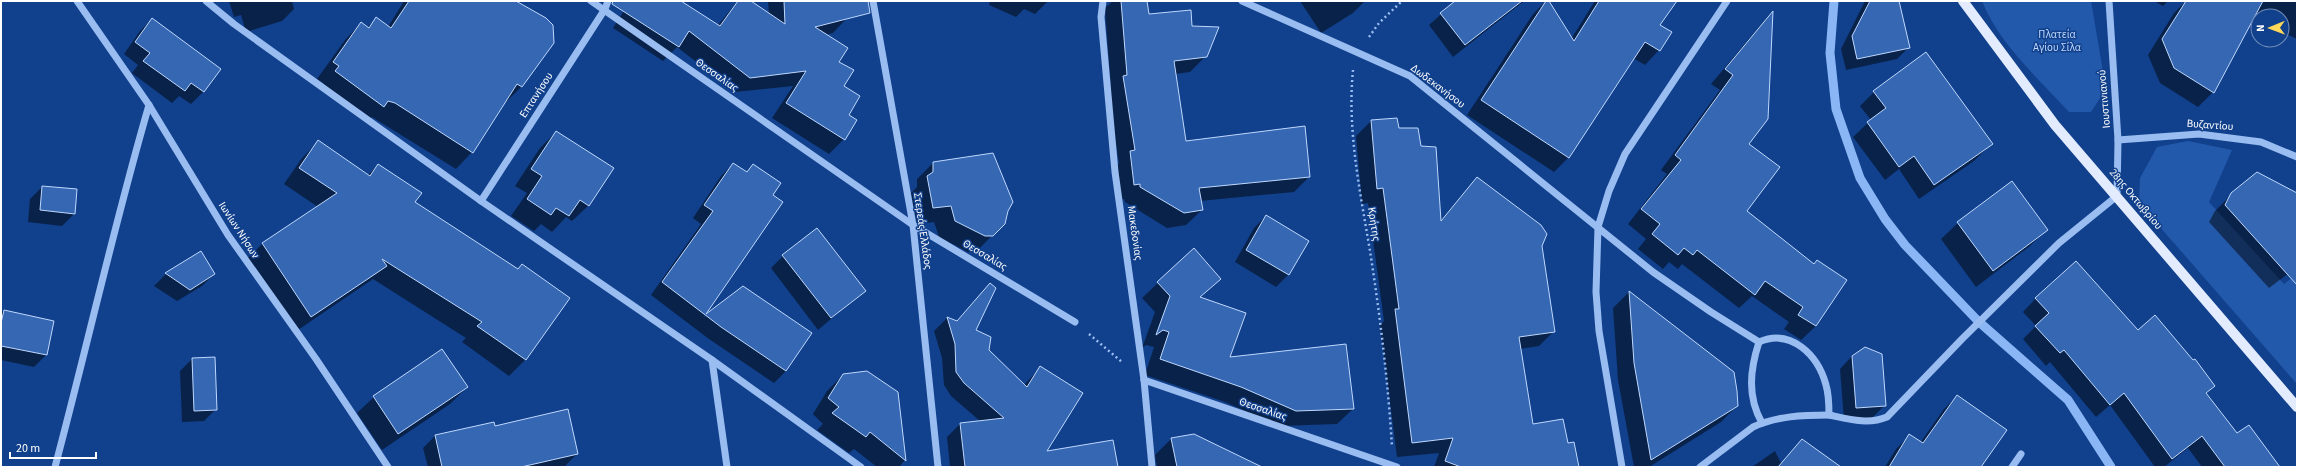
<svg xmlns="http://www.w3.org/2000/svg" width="2298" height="468" font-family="'Source Sans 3',sans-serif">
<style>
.green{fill:#2359ab}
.shadow{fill:#0007}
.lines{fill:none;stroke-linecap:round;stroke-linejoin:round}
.stream{stroke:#8ab6f5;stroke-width:9}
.building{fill:#3567b3;stroke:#bfd8fd}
.path{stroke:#99bcf1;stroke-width:2.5;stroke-dasharray:2 3;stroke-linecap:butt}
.minor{stroke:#99bcf1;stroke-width:7}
.major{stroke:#e3ecff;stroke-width:10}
.labels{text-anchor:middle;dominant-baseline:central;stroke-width:3;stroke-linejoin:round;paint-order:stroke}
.park-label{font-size:11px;fill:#bfd8fd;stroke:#11408c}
.street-label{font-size:11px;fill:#fff;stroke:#11408c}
</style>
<rect width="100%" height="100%" fill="#11408c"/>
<g class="green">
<path d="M 1982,1 L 2091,1 L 2106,89 L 2091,112 L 2069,112 C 2038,78 1999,44 1982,1 Z"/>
<path d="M 2188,141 L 2232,150 L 2209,202 L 2284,284 L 2297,274 L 2297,384 L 2139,203 L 2140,178 L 2157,147 Z"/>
</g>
<g class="shadow">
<path d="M 229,1 L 292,1 L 294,9 L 282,21 L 246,32 L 241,15 L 234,17 Z"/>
<path d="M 404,1 L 514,1 L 553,43 L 521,87 L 505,103 L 472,152 L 456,169 L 372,117 L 367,123 L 320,88 L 323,83 L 317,79 L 345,40 L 361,23 L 367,28 L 376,19 L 388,27 Z"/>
<path d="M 630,1 L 679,1 L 717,26 L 738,1 L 750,1 L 769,14 L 768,1 L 846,1 L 847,18 L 833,33 L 825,35 L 838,62 L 843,86 L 844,139 L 829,154 L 772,118 L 793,86 L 735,92 L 677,47 L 663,61 L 613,28 Z"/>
<path d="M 990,1 L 1048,1 L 1035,14 L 1024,9 L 1016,17 L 989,5 Z"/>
<path d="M 1113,1 L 1146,1 L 1148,15 L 1191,27 L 1206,56 L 1190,72 L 1175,74 L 1185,142 L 1309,177 L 1294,192 L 1200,201 L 1202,210 L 1186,225 L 1167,228 L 1125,202 L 1124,199 L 1119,200 L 1115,168 L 1119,163 L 1108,92 L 1111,89 L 1105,8 Z"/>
<path d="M 1300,1 L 1365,1 L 1353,13 L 1321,33 Z"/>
<path d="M 1456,1 L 1524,1 L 1453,57 L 1429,25 Z"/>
<path d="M 1546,1 L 1571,39 L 1595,1 L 1676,1 L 1659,25 L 1659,50 L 1645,65 L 1633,58 L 1568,158 L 1554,172 L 1467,115 L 1533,14 Z"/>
<path d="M 1865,1 L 1898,1 L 1909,47 L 1897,59 L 1846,70 L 1841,49 Z"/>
<path d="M 2154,1 L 2168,1 L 2163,6 Z"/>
<path d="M 2186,1 L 2297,1 L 2297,39 L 2282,32 L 2282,16 L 2258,16 L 2258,21 L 2253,18 L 2213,92 L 2198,107 L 2160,83 L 2148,55 L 2174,13 Z"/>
<path d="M 1771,13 L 1748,144 L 1745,211 L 1813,265 L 1817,261 L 1845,280 L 1816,326 L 1801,340 L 1784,329 L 1789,322 L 1752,296 L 1739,308 L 1682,264 L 1678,269 L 1669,262 L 1663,269 L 1638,249 L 1646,239 L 1628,224 L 1667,174 L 1661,170 L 1720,90 L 1711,84 Z"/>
<path d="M 152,19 L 220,69 L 203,92 L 191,104 L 179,96 L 172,103 L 132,73 L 138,65 L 124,54 L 140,31 Z"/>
<path d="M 1926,53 L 1988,147 L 1974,161 L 1919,199 L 1899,169 L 1885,180 L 1853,137 L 1871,120 L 1860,106 L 1874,92 Z"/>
<path d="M 1371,121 L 1398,129 L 1420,147 L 1440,221 L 1477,179 L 1541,246 L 1554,331 L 1539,346 L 1520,349 L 1532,425 L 1567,445 L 1578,467 L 1434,467 L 1439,453 L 1397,457 L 1380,325 L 1384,321 L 1368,203 L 1362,204 L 1356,136 Z"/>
<path d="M 556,132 L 589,205 L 572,221 L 566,217 L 552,232 L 541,224 L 534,231 L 511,216 L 527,193 L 515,186 L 540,148 Z"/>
<path d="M 318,142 L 368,175 L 378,165 L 414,202 L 518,270 L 568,298 L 525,360 L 509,376 L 462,342 L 466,338 L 373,279 L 295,332 L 246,260 L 262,244 L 318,207 L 284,184 L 302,158 Z"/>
<path d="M 933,163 L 1007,211 L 1004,223 L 976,252 L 968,252 L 939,237 L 934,222 L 917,224 L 911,193 L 917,187 L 917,179 Z"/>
<path d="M 733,164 L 746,173 L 753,165 L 772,195 L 782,202 L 703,318 L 743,287 L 786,371 L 774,383 L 709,339 L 651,295 L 701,224 L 693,218 L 721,176 Z"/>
<path d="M 2011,183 L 2046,230 L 2030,246 L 1976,287 L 1941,239 L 1958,223 Z"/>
<path d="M 42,187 L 74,214 L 62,226 L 28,222 L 30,199 Z"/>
<path d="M 2232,194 L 2297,194 L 2297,267 L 2269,288 L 2209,222 L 2215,211 Z"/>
<path d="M 1266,216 L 1288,275 L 1276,287 L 1235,262 L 1254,228 Z"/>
<path d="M 200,253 L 214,274 L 202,286 L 177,301 L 154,286 L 166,274 Z"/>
<path d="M 783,256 L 864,291 L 818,330 L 771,268 Z"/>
<path d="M 1220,279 L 1199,298 L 1229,358 L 1353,409 L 1337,424 L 1280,426 L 1225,402 L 1145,375 L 1154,347 L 1146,345 L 1142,348 L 1155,312 L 1142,298 L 1158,283 Z"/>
<path d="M 990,285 L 974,330 L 988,350 L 1024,385 L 1040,368 L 1045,452 L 1117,467 L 950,467 L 947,437 L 960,424 L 980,421 L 951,396 L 944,385 L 942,358 L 934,331 L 947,318 L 956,322 Z"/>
<path d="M 1629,292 L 1733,373 L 1737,406 L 1721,422 L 1649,467 L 1634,467 L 1618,380 L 1613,308 Z"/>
<path d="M 2036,298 L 2138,331 L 2214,386 L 2206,394 L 2236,435 L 2279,467 L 2202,467 L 2188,448 L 2164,467 L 2155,467 L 2110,405 L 2096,417 L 2050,362 L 2046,366 L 2023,339 L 2036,326 L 2023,312 Z"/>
<path d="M 1,311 L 53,322 L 46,355 L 34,367 L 1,360 Z"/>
<path d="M 1852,356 L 1884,406 L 1872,418 L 1844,420 L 1840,369 Z"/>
<path d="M 192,359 L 216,409 L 204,421 L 182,422 L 180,371 Z"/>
<path d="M 843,375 L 897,393 L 905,460 L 899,467 L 877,467 L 854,449 L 849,453 L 817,430 L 823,424 L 813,414 L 827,391 Z"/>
<path d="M 467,387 L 450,404 L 382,450 L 357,413 L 374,397 Z"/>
<path d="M 1957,396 L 1980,467 L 1885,467 L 1896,449 L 1909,436 L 1920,443 L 1944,409 Z"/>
<path d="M 495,427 L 577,454 L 565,466 L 559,467 L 428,467 L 423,448 L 435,436 Z"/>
<path d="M 1171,439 L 1260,467 L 1157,467 L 1155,455 Z"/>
<path d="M 1803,440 L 1839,467 L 1752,467 L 1775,451 L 1781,463 Z"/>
</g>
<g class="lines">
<path class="stream" d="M 1834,1 L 1830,53 L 1836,109 L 1860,178 L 1885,219 L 1905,245 L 1978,321 L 2068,400 L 2111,467"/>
</g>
<g class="building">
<path d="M 409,1 L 516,1 L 546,18 L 553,25 L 554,43 L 522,87 L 517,84 L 473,153 L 395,103 L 388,101 L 384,107 L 335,71 L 339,66 L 333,62 L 361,22 L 369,28 L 376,17 L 391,28 Z"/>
<path d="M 613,1 L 681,1 L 720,26 L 738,1 L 751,1 L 785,24 L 784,1 L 868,1 L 870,13 L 815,27 L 848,48 L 839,62 L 854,70 L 844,86 L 860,96 L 849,115 L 857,120 L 845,140 L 786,103 L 806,71 L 750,78 L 689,31 L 679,47 L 612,4 Z"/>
<path d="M 1121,1 L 1147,1 L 1149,14 L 1191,10 L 1192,26 L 1219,27 L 1207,57 L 1174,61 L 1186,141 L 1305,126 L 1310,177 L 1199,188 L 1203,210 L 1184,213 L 1140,187 L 1140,184 L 1134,185 L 1130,151 L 1135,150 L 1123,76 L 1127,75 Z"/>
<path d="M 1455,1 L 1522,1 L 1465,45 L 1440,13 Z"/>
<path d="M 1546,1 L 1549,1 L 1574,41 L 1599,1 L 1677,1 L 1660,25 L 1672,32 L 1660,51 L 1645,42 L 1569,158 L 1481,100 Z"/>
<path d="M 1870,1 L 1899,1 L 1910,48 L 1857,59 L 1852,36 Z"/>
<path d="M 2186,1 L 2263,1 L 2214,93 L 2174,68 L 2162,39 Z"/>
<path d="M 1773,11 L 1768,119 L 1749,144 L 1780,167 L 1747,211 L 1814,264 L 1817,260 L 1847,280 L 1816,326 L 1798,315 L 1803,307 L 1765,281 L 1755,295 L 1697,250 L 1693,255 L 1684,248 L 1678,255 L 1652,234 L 1660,224 L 1641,209 L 1681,160 L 1675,155 L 1733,75 L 1725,69 Z"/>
<path d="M 152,18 L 221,69 L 204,92 L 191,83 L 185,91 L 143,61 L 150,53 L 135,42 Z"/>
<path d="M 1926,52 L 1993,144 L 1934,185 L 1914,156 L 1899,167 L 1867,122 L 1886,108 L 1873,91 Z"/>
<path d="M 1397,118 L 1399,128 L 1418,128 L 1421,146 L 1436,147 L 1441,221 L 1477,177 L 1541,225 L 1547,234 L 1542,246 L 1555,332 L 1519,337 L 1533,424 L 1563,419 L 1568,443 L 1574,442 L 1579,467 L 1461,467 L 1445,461 L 1453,438 L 1412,443 L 1395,309 L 1399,309 L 1383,188 L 1377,189 L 1371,120 Z"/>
<path d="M 556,131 L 614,168 L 589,206 L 580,200 L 569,216 L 556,208 L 551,215 L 527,199 L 542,176 L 531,169 Z"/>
<path d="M 318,140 L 370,176 L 378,164 L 422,193 L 415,202 L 518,269 L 522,264 L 570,298 L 526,360 L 477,326 L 482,322 L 382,259 L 387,266 L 311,317 L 262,243 L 337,193 L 299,168 Z"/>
<path d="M 993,153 L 1013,202 L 1008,211 L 1005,224 L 993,236 L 985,236 L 955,221 L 951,206 L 933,208 L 927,176 L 933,172 L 933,162 Z"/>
<path d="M 733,163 L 747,172 L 753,164 L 781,183 L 773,195 L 783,202 L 706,314 L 743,286 L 812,333 L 786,371 L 721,327 L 662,282 L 713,211 L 704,205 Z"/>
<path d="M 2257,172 L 2297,193 L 2297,285 L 2225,205 L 2231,193 Z"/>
<path d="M 2012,181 L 2048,230 L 1993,271 L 1957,222 Z"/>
<path d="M 42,186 L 77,189 L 75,214 L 40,210 Z"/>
<path d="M 1266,215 L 1309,241 L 1289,275 L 1246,250 Z"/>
<path d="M 817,228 L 866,291 L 831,318 L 782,255 Z"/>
<path d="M 1194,248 L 1221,279 L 1200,297 L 1246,313 L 1230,357 L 1346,344 L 1354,409 L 1296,411 L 1241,387 L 1160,359 L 1169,332 L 1163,330 L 1156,335 L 1170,296 L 1157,282 Z"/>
<path d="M 201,251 L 215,274 L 190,290 L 165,273 Z"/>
<path d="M 2076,261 L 2138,330 L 2155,315 L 2193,360 L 2195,359 L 2215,386 L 2206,393 L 2237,433 L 2249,425 L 2280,467 L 2225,467 L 2202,436 L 2172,459 L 2124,393 L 2110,405 L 2064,350 L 2060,353 L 2035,326 L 2049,313 L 2035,298 Z"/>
<path d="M 990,283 L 996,288 L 976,330 L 991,337 L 989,350 L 1027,387 L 1040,366 L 1083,393 L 1047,451 L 1113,440 L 1118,467 L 965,467 L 960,423 L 1004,418 L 964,383 L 956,372 L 955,344 L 947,317 L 957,321 Z"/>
<path d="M 1629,291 L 1734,372 L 1737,391 L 1738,406 L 1651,460 L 1634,363 Z"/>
<path d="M 4,310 L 54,321 L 47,355 L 1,346 L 1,323 Z"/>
<path d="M 1865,347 L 1882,354 L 1886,406 L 1856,408 L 1852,356 Z"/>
<path d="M 442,349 L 468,387 L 398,434 L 373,396 Z"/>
<path d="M 215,357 L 217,410 L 194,411 L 192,358 Z"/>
<path d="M 867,371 L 898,392 L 906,461 L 870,432 L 866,437 L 832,413 L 839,407 L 828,398 L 843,374 Z"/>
<path d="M 1957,395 L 2007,430 L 1981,467 L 1889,467 L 1909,434 L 1923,443 Z"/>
<path d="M 568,409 L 578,454 L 521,467 L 442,467 L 435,435 L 494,422 L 495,426 Z"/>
<path d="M 1194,434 L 1262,467 L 1177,467 L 1171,438 Z"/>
<path d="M 1802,439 L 1841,467 L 1778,467 Z"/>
</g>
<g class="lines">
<g class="path">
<path d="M 1369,37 L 1379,23 L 1402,1"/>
<path d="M 1353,70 C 1347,130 1360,191 1370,251 C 1380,315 1388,381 1392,447"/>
<path d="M 1089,334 L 1122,362"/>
</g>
<g class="minor">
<path d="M 77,1 L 149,105 L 228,235 L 316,359 L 388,467"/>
<path d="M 206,1 L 234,24 L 481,201 L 712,360 L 861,467"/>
<path d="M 591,1 L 913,225 L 1075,322"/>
<path d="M 873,1 L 913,225 L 938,467"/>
<path d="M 1103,1 L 1101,17 L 1115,172 L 1144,380 L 1152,467"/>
<path d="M 1242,1 L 1410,76 L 1653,272 L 1711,312 L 1759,342 C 1791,328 1818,355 1826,385 C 1829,395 1829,405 1829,415 C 1848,419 1868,425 1887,417 L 1962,339 L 2059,243 L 2117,196 L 2118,140 L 2109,1"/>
<path d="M 2118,140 L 2199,134 L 2261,142 L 2297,157"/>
<path d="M 481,201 L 605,9 L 608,1"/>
<path d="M 1759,342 C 1750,370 1747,396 1762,423"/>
<path d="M 712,360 L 727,467"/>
<path d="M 1144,380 L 1397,467"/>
<path d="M 55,467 C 87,347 114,225 149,105"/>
<path d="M 1622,467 L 1599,331 L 1596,292 L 1598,227 L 1609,191 L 1625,154 L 1727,1"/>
<path d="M 1700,467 L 1753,427 C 1777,416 1803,415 1829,415"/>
<path d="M 2012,467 L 2021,454"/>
</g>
<path class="major" d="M 1963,1 L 2055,125 L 2297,407"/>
</g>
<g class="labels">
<g class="park-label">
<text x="2057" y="34">Πλατεία<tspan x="2057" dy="13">Αγίου Σίλα</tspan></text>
</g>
<g class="street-label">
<text transform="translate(717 75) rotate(35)">Θεσσαλίας</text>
<text transform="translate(1438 86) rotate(37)">Δωδεκανήσου</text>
<text transform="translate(536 95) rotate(-57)">Επτανήσου</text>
<text transform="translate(2104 99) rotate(-95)">Ιουστινιανού</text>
<text transform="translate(2210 125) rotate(4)">Βυζαντίου</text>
<text transform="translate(2136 199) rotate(50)">28ης Οκτωβρίου</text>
<text transform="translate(1374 224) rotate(81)">Κρήτης</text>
<text transform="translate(239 230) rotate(57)">Ιωνίων Νήσων</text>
<text transform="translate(923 231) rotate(82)">Στερεάς Ελλάδος</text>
<text transform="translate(1135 233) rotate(82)">Μακεδονίας</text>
<text transform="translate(985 255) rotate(31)">Θεσσαλίας</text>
<text transform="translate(1263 409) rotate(19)">Θεσσαλίας</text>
</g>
</g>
<rect width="2298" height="468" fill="none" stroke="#ffffff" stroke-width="4"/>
<g transform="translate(2270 28) rotate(269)"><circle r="19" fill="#11408c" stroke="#708cba"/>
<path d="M0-3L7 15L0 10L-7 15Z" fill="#ffd759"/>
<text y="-6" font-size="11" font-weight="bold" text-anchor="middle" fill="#ffffff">N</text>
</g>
<path d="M10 452v6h86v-6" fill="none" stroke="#ffffff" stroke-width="2"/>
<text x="16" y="452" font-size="12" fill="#ffffff" stroke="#11408c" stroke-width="3" paint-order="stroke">20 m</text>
</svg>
